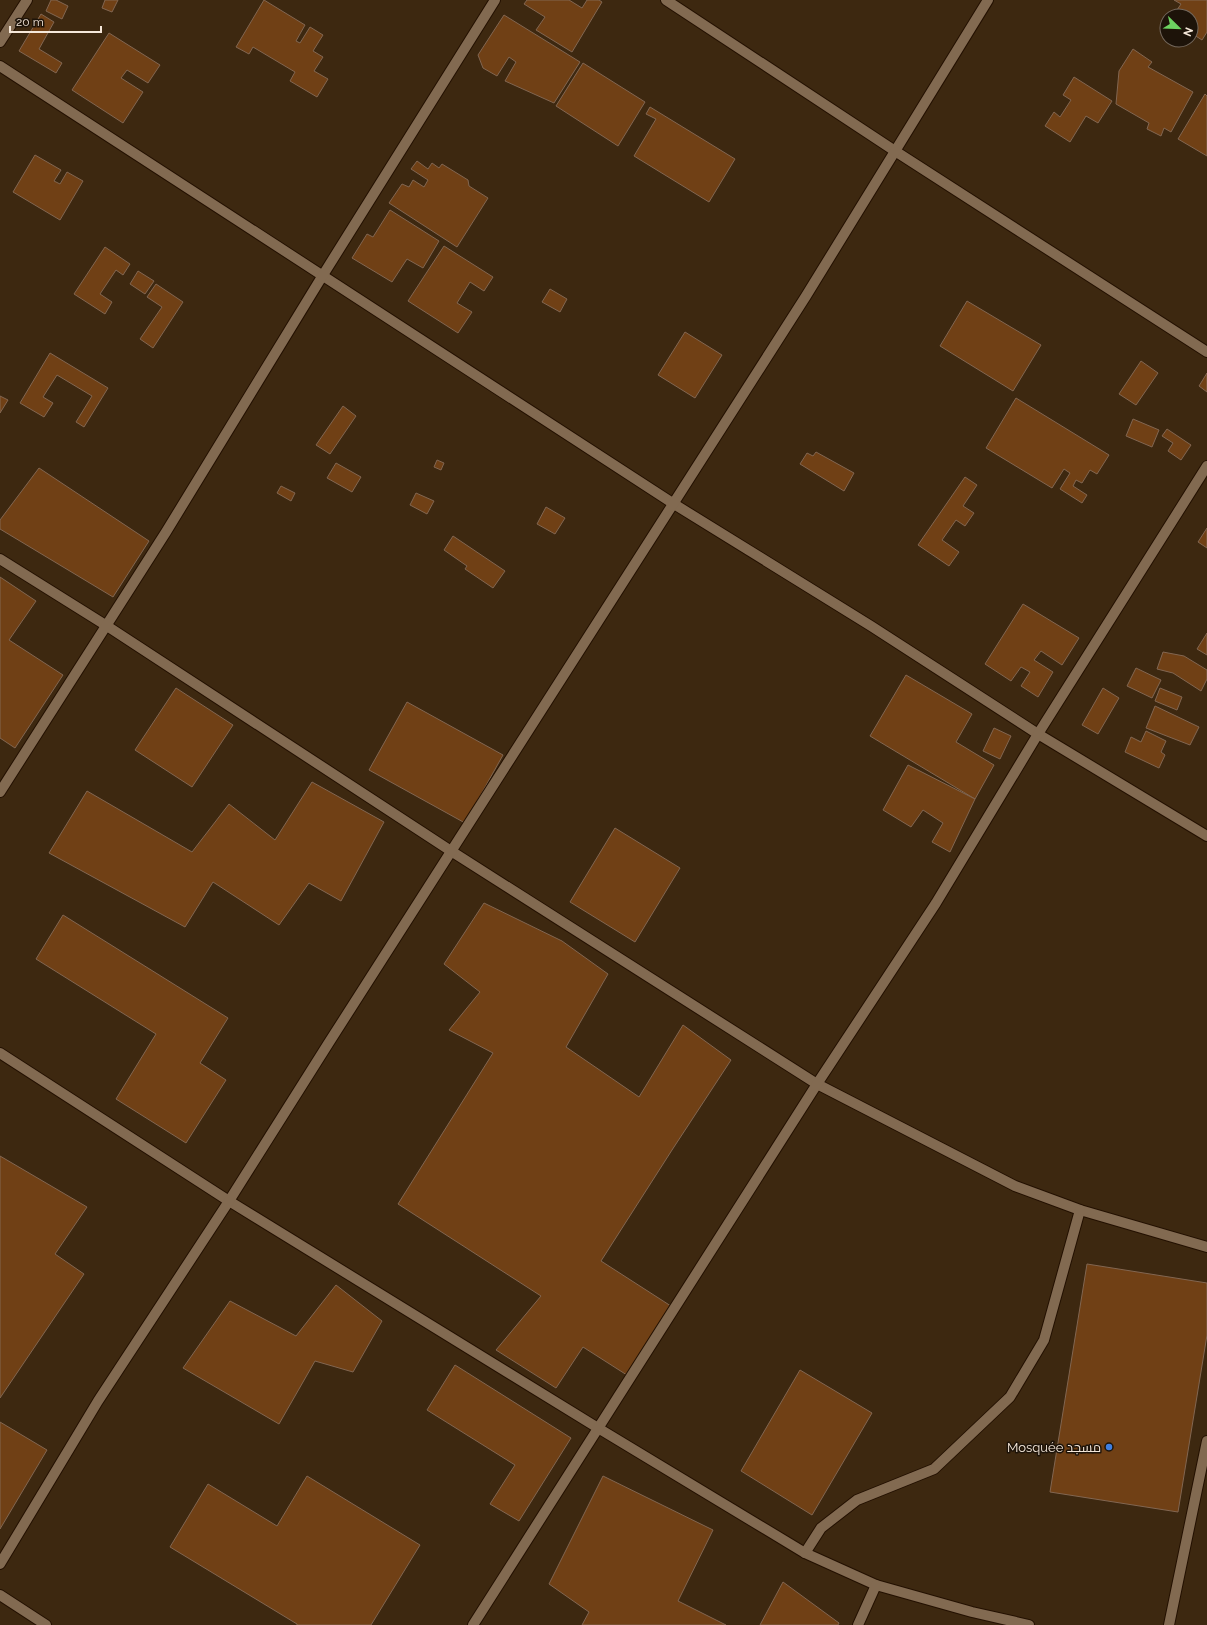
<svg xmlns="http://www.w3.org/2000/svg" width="1207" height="1625" font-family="Raleway,Cairo,sans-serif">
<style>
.building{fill:#704015;stroke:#826651}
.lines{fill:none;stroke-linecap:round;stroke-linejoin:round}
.street-casing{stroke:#231000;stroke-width:12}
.street{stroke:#826a51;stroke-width:10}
.shop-dot{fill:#3f7fe0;stroke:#1d1309;stroke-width:1.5}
.labels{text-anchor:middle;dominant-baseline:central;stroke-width:3;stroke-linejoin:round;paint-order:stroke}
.poi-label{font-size:13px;fill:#f6e8da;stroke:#1d1309;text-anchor:end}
</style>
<rect width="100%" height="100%" fill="#3d2810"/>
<g class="building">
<path d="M 51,0 L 56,0 L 68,6 L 62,19 L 46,11 Z"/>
<path d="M 105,0 L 118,0 L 112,12 L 102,8 Z"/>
<path d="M 264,0 L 305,25 L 296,41 L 300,43 L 310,27 L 323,35 L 313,51 L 323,57 L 314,71 L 328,79 L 317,97 L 290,81 L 295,72 L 253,47 L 249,54 L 236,47 Z"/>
<path d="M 527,0 L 569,0 L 582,8 L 587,0 L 599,0 L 602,2 L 572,52 L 536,30 L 545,17 L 524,4 Z"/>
<path d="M 1174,0 L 1207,0 L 1207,32 L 1202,40 L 1191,33 L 1191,16 L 1173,16 L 1181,4 Z"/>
<path d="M 41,14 L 54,22 L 39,49 L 62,63 L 56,73 L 19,51 Z"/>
<path d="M 504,15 L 580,62 L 554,103 L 505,81 L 516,62 L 509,57 L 497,76 L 483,68 L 478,55 Z"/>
<path d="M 109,33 L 160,65 L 148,83 L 127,70 L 121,78 L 143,92 L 123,123 L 72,90 Z"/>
<path d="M 1133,49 L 1152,62 L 1148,67 L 1193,92 L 1171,132 L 1164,128 L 1161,136 L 1147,129 L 1149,123 L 1116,104 L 1119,71 Z"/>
<path d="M 583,63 L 645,102 L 618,146 L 556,106 Z"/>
<path d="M 1074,77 L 1112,101 L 1098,123 L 1086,116 L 1070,142 L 1045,126 L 1054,112 L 1060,117 L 1071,100 L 1063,95 Z"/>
<path d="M 1205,94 L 1207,96 L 1207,156 L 1178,139 Z"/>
<path d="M 650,107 L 735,159 L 709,202 L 634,156 L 656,119 L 646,114 Z"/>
<path d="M 35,155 L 61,170 L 54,181 L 60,184 L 67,172 L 83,181 L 60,220 L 13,192 Z"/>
<path d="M 417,161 L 428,169 L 432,163 L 439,168 L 442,164 L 468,180 L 469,186 L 488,198 L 457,247 L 389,203 L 402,184 L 409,187 L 413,180 L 424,187 L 428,180 L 411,169 Z"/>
<path d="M 390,210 L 439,241 L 423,268 L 407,259 L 392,282 L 352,258 L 367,234 L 373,237 Z"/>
<path d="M 444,246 L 493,277 L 484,291 L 470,282 L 457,303 L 472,312 L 458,333 L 408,301 Z"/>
<path d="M 105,247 L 130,264 L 123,275 L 116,270 L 100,294 L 112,302 L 105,314 L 74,294 Z"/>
<path d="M 138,271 L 154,281 L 145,294 L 130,284 Z"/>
<path d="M 156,284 L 183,302 L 153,348 L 140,339 L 162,307 L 147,297 Z"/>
<path d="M 550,289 L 567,299 L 560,312 L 542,302 Z"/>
<path d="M 967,301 L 1041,345 L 1013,391 L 940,346 Z"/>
<path d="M 685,332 L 722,355 L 695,398 L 658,375 Z"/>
<path d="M 50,353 L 108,388 L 84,427 L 76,422 L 92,396 L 57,375 L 43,397 L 53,403 L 44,417 L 20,403 Z"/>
<path d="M 1141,361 L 1158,373 L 1136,405 L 1119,394 Z"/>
<path d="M 1207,373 L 1207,392 L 1199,386 Z"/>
<path d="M 0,396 L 8,400 L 0,413 Z"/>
<path d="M 1016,398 L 1109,455 L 1097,474 L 1090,470 L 1082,483 L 1076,480 L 1073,486 L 1087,495 L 1082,503 L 1060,489 L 1070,473 L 1064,469 L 1052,488 L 986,448 Z"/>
<path d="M 343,406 L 356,416 L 330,454 L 316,445 Z"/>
<path d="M 1133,419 L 1159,430 L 1152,447 L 1126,436 Z"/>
<path d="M 1167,429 L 1191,445 L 1181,460 L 1168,451 L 1173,443 L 1162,436 Z"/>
<path d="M 816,452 L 854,473 L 844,491 L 800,464 L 807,453 L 813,456 Z"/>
<path d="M 437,460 L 444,463 L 441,470 L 434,467 Z"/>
<path d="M 336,463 L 361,477 L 352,492 L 327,478 Z"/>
<path d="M 39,468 L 149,541 L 113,597 L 0,529 L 0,520 Z"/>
<path d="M 965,477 L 977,485 L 963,506 L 974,513 L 965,526 L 956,520 L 942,540 L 959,552 L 949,566 L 918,545 Z"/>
<path d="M 281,486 L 295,493 L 291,501 L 277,493 Z"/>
<path d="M 416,493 L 434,501 L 427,514 L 410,505 Z"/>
<path d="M 546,507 L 565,518 L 555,534 L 537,524 Z"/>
<path d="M 1207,528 L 1207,548 L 1198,542 Z"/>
<path d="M 453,536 L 505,571 L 493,588 L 465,569 L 467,566 L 444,550 Z"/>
<path d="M 0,577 L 36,601 L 9,640 L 63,675 L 15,748 L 0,738 Z"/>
<path d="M 1023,604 L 1079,638 L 1062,665 L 1041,651 L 1034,660 L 1053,672 L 1038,697 L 1021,686 L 1030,672 L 1021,667 L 1011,681 L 985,664 Z"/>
<path d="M 1207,633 L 1207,655 L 1197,649 Z"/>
<path d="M 1163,652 L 1184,656 L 1207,670 L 1207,679 L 1201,691 L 1173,673 L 1157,669 Z"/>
<path d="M 1136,668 L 1161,680 L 1152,698 L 1127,686 Z"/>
<path d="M 906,675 L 972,714 L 956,742 L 994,765 L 975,799 L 870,736 Z"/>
<path d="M 176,688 L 233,725 L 192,787 L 135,750 Z"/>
<path d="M 1103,688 L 1119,698 L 1098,734 L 1082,725 Z"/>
<path d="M 1160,688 L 1182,697 L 1177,710 L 1155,701 Z"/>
<path d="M 407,702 L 503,755 L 465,823 L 369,770 Z"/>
<path d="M 1155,706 L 1199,727 L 1190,745 L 1146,728 Z"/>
<path d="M 994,728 L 1011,736 L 1000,759 L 983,751 Z"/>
<path d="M 1146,731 L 1166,741 L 1161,752 L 1165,755 L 1159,768 L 1125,752 L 1131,737 L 1141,742 Z"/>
<path d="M 908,765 L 975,799 L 950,852 L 932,842 L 943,823 L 923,810 L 911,827 L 883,810 Z"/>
<path d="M 312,782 L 384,822 L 341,901 L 309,883 L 279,925 L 213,882 L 185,927 L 49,853 L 87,791 L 192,852 L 229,804 L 275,840 Z"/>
<path d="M 615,828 L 680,868 L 635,942 L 570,902 Z"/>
<path d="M 484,903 L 562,941 L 608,974 L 566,1047 L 639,1097 L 683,1025 L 731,1060 L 672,1150 L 601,1261 L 674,1308 L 630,1377 L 583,1347 L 556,1388 L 496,1350 L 541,1296 L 398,1204 L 493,1053 L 449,1030 L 480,992 L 444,964 Z"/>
<path d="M 63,915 L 228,1018 L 200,1063 L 226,1080 L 186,1143 L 116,1099 L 156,1034 L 36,959 Z"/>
<path d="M 0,1156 L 87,1207 L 55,1254 L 84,1274 L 0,1398 Z"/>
<path d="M 1087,1264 L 1207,1283 L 1207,1335 L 1178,1512 L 1050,1492 Z"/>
<path d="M 336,1285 L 382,1321 L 353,1372 L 315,1361 L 279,1424 L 183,1368 L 230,1301 L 296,1336 Z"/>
<path d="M 455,1365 L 571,1438 L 519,1521 L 490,1504 L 515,1465 L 427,1410 Z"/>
<path d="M 800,1370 L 872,1413 L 812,1515 L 741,1471 Z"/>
<path d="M 0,1422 L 47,1450 L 0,1529 Z"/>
<path d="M 307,1476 L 420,1545 L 371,1625 L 297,1625 L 297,1624 L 170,1547 L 208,1484 L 277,1526 Z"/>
<path d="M 603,1476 L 713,1530 L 678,1601 L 726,1625 L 582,1625 L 589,1612 L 549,1584 Z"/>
<path d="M 783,1582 L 839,1623 L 838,1625 L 760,1625 Z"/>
</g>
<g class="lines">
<defs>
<g id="street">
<path d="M 666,0 L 895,151 L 1207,352"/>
<path d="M 0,42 L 27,0"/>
<path d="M 0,66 L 674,504 L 871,626 L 1038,734 L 1207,836"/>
<path d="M 0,559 L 107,626 L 451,851 L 817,1084 L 1015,1186 L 1080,1210 L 1207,1247"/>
<path d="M 0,792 L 166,532 L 323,275 L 495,0"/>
<path d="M 0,1053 L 229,1201 L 598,1428 L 805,1553 L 876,1585 L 972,1612 L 1029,1625"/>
<path d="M 805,1553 L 821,1528 L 857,1500 L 934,1469 L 1010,1397 L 1044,1340 L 1080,1210"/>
<path d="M 0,1564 L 98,1401 L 229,1201 L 328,1044 L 806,296 L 988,0"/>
<path d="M 0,1595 L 46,1625"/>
<path d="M 473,1625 L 817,1084 L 936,903 L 1038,734 L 1207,466"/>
<path d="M 858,1625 L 876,1585"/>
<path d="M 1169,1625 L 1207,1441"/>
</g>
</defs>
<use href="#street" class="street-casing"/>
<use href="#street" class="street"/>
</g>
<circle class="shop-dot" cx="1109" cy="1447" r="4"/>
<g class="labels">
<g class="poi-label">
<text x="1101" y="1447">Mosquée مسجد</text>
</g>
</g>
<g transform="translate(1179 28) rotate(113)"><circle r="19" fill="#1d1309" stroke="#74685d"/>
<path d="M0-3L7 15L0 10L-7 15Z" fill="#6dd361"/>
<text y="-6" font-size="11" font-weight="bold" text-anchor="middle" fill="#f6e8da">N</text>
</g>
<path d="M10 26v6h91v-6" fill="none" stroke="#f6e8da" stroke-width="2"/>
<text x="16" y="26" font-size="12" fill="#f6e8da" stroke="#1d1309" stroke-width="3" paint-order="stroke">20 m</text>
</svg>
